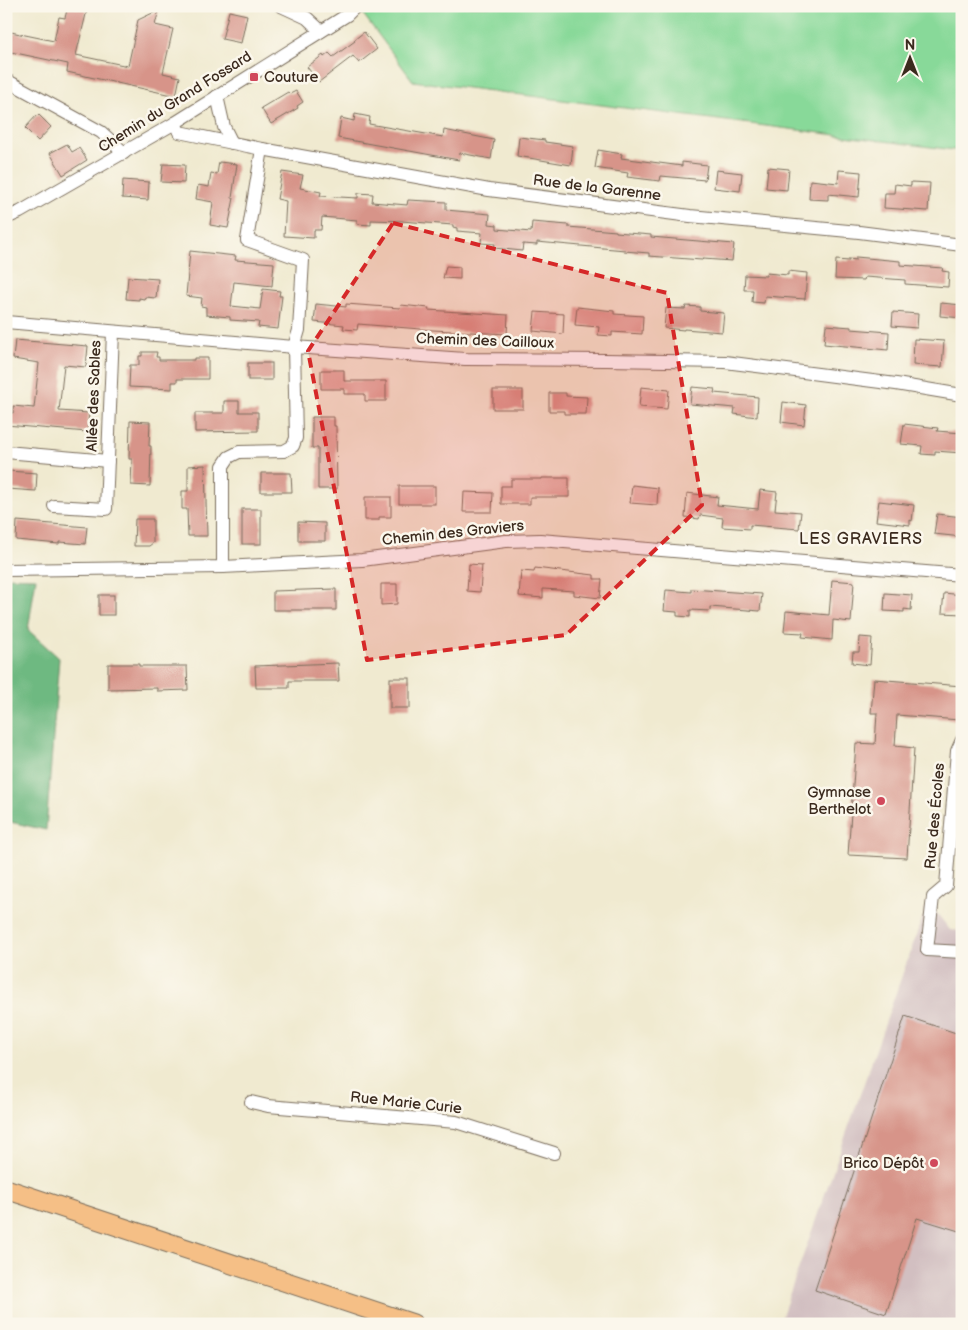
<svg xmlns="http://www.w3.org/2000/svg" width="968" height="1330" font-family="'Balsamiq Sans',sans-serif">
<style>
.industrial{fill:#d2bfc1}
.green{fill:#88d999;stroke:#62825c}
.forest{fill:#6eb981;stroke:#547250}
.building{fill:#d79489}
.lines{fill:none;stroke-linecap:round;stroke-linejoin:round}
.minor-casing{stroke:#7a6d5c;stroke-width:14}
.primary-casing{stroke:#7a6d5c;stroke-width:21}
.minor{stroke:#fff;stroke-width:12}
.primary{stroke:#f5bf86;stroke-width:19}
.marked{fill:#d62828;fill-opacity:0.2;stroke:#d62828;stroke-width:4;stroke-dasharray:10 6;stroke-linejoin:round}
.poi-dot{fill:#d1495b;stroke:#fbf7ec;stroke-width:2}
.labels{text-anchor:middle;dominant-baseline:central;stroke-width:5;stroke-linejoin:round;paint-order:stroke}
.poi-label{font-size:15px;fill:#3b2a1e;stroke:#fbf7ec;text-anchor:end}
.street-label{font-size:15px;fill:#3b2a1e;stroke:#fbf7ec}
.neighbourhood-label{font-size:16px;letter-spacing:1px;fill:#3b2a1e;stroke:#fbf7ec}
</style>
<rect width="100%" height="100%" fill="#fbf7ec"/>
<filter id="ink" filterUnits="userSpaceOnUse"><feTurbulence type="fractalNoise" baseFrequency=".02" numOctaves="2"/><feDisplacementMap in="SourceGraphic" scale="10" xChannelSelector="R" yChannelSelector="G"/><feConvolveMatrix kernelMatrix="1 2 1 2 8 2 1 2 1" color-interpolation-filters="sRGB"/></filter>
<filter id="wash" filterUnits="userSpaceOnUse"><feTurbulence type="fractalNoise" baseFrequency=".0096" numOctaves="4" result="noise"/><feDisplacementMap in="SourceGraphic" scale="20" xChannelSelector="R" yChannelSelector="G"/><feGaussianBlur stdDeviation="1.12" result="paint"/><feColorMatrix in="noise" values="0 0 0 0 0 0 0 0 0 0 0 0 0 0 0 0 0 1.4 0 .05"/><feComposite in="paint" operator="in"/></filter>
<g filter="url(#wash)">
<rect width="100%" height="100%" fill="#f0ead0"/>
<path class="industrial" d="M 928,902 L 950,930 L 962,931 L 962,1324 L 779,1324 Z"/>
<path class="green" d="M 371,6 L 962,6 L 962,151 L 413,81 L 363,14 Z"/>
<path class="forest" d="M 6,577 L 36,578 L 28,630 L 59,658 L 46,830 L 6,821 Z"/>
<g id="blocks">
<g class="building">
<path d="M 68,6 L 87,10 L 76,55 L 128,66 L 138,20 L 159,10 L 155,25 L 173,29 L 163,73 L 180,77 L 176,96 L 67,72 L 68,64 L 6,51 L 6,31 L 54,41 L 59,17 L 65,18 Z"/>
<path d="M 229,11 L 247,15 L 241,43 L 222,39 Z"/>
<path d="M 364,32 L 377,49 L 359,63 L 353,56 L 319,82 L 307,67 L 323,55 L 324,57 L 329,53 L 333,57 L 355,41 L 354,40 Z"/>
<path d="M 296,91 L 303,102 L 297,106 L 298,108 L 271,124 L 261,108 L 288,92 L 290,94 Z"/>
<path d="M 38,114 L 51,127 L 38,141 L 25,128 Z"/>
<path d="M 355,114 L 370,117 L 369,124 L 443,137 L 444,130 L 494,140 L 491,159 L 460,153 L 459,160 L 338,138 L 341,118 L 354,121 Z"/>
<path d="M 519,137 L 545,140 L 545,142 L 573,146 L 571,165 L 517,156 Z"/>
<path d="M 67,144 L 72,152 L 79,148 L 87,160 L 63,175 L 50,153 Z"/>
<path d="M 598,150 L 622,154 L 621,158 L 682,166 L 682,162 L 707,165 L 705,180 L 661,176 L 660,181 L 627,177 L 628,173 L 595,168 Z"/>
<path d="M 219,162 L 237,164 L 232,198 L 234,198 L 228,228 L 210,225 L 213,202 L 196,199 L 198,185 L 209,187 L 211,173 L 217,174 Z"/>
<path d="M 163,164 L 185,165 L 184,183 L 161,182 Z"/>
<path d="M 768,167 L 789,169 L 787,190 L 766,188 Z"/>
<path d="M 716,170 L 742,173 L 740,191 L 714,188 Z"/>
<path d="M 839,170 L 861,172 L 859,197 L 828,194 L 828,200 L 809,199 L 810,180 L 838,183 Z"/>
<path d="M 282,172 L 303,175 L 300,188 L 321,192 L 320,196 L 358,198 L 358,193 L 373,194 L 372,202 L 407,205 L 408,200 L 446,202 L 446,210 L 490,214 L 489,224 L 497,225 L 497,229 L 531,232 L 532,222 L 568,225 L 568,227 L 616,231 L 616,232 L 651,235 L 651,237 L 734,244 L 732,261 L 703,259 L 702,260 L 649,256 L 649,253 L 624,251 L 625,250 L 537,242 L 537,245 L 523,244 L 522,251 L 494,248 L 495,244 L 481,243 L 482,233 L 457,231 L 457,228 L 453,227 L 453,225 L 401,221 L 371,220 L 371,225 L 357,224 L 357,220 L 322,217 L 321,230 L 314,230 L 314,238 L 284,236 L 286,201 L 277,199 Z"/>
<path d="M 123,180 L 149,182 L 148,200 L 122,198 Z"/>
<path d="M 911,182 L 930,183 L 928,211 L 884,208 L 885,193 L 894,193 L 895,184 L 911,186 Z"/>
<path d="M 190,251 L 236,256 L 235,260 L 274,263 L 272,286 L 234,282 L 231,306 L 260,309 L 263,289 L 280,291 L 279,296 L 282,296 L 278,329 L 258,327 L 259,322 L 230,320 L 230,317 L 206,315 L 206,307 L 201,306 L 202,298 L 186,296 Z"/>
<path d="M 856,257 L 900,261 L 900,265 L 943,268 L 942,271 L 949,272 L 948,287 L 905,284 L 905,280 L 865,277 L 864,280 L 835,279 L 836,260 L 849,261 L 849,259 L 856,260 Z"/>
<path d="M 446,266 L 460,267 L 460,279 L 443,278 Z"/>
<path d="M 788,271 L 807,273 L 805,299 L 765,296 L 764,303 L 752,302 L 753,290 L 744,290 L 745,275 L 766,276 L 766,273 L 788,275 Z"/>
<path d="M 128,277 L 158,279 L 156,298 L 145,297 L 144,299 L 139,298 L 139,300 L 126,299 Z"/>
<path d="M 941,303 L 962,305 L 962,318 L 940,316 Z"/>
<path d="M 316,304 L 346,307 L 346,304 L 400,308 L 401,305 L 429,308 L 428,310 L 508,315 L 507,334 L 433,330 L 358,324 L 357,330 L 343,329 L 344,325 L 314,322 Z"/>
<path d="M 686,306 L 700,307 L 700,311 L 724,313 L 722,332 L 684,329 L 684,330 L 664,328 L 666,308 L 685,309 Z"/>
<path d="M 577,307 L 614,311 L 614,314 L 643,316 L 642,334 L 612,332 L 612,336 L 598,335 L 599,327 L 575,325 Z"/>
<path d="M 535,312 L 564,314 L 563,334 L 533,331 Z"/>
<path d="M 893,312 L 918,314 L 917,328 L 892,326 Z"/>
<path d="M 826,325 L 851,327 L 851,329 L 889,332 L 888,350 L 824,344 Z"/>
<path d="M 914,339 L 944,341 L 942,367 L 913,365 Z"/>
<path d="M 15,340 L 88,346 L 86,367 L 64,365 L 59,411 L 89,413 L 87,432 L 6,425 L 6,412 L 13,413 L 13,406 L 34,408 L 39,363 L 13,359 Z"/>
<path d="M 142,352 L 157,352 L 156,357 L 159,357 L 159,360 L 194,360 L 194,358 L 208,358 L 208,379 L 177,379 L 177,382 L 172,382 L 172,389 L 129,387 L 130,365 L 139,365 L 139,356 L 142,356 Z"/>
<rect x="248" y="363" width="24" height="17"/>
<path d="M 321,370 L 344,370 L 344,381 L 386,381 L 386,401 L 365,401 L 365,394 L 344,394 L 344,389 L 321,389 Z"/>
<path d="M 641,387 L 669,390 L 667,409 L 639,407 Z"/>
<path d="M 692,387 L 715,389 L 714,393 L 758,397 L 757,417 L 734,414 L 735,408 L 690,404 Z"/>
<rect x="493" y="390" width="30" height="19"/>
<path d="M 549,393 L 566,393 L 566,396 L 587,397 L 586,414 L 564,414 L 564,411 L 549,411 Z"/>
<path d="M 224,401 L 239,401 L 239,412 L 258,412 L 258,431 L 195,432 L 195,413 L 224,413 Z"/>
<path d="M 783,402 L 806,405 L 804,425 L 781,422 Z"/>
<path d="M 312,417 L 334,417 L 334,426 L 336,426 L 337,489 L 318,489 L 318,448 L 312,448 Z"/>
<path d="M 130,421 L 150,422 L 149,446 L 151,446 L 150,486 L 131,485 L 132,459 L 129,459 Z"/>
<path d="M 904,424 L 938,428 L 937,431 L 962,433 L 962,453 L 935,451 L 935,455 L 921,454 L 922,446 L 901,444 Z"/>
<path d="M 205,465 L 207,536 L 188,536 L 187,509 L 182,509 L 182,491 L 188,491 L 188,466 Z"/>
<path d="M 8,471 L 37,473 L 36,491 L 7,489 Z"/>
<path d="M 261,473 L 291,473 L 292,492 L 261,492 Z"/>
<path d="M 542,478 L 569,478 L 569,497 L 530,497 L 530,504 L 501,504 L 501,486 L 511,486 L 511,479 L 542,479 Z"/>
<path d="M 632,485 L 658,488 L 657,505 L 630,503 Z"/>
<rect x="399" y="486" width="36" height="18"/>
<path d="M 760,490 L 777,492 L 775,510 L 801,512 L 799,529 L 750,525 L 750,529 L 722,527 L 723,518 L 700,515 L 699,519 L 685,517 L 687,493 L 718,497 L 717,505 L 758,509 Z"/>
<path d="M 464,492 L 493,493 L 492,512 L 463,512 Z"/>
<path d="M 365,497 L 391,497 L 391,517 L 379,517 L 379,520 L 365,520 Z"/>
<path d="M 879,501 L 914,505 L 912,521 L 910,520 L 910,525 L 876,521 Z"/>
<rect x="242" y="509" width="19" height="35"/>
<path d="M 937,514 L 962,517 L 962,537 L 934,534 Z"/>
<path d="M 135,519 L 153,519 L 153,543 L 149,546 L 134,546 Z"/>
<path d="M 17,521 L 87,527 L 85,544 L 59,542 L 59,544 L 16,540 Z"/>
<path d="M 298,522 L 325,523 L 325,541 L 298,541 Z"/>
<path d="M 469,564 L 482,565 L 480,592 L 467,591 Z"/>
<path d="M 535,568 L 594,575 L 594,579 L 602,579 L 600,598 L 574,595 L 574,591 L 543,589 L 543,598 L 519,596 L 521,571 L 534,572 Z"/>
<path d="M 832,580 L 854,582 L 851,622 L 833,620 L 832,640 L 802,637 L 803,633 L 784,632 L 786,611 L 829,615 Z"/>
<path d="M 381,584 L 397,584 L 397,604 L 381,605 Z"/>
<path d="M 336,589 L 336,610 L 273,610 L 273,591 Z"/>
<path d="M 691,589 L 762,594 L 760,611 L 710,607 L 710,611 L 690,610 L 690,617 L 677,616 L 677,612 L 664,611 L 666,590 L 691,592 Z"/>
<path d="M 885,593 L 912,595 L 911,610 L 904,609 L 904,612 L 884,611 Z"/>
<path d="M 944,593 L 962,595 L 962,614 L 942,613 Z"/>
<rect x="99" y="595" width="15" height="20"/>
<path d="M 860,637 L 872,638 L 870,665 L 852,663 L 853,652 L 859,652 Z"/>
<path d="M 338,663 L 339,681 L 289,681 L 289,688 L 256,688 L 255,666 Z"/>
<path d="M 108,664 L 139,664 L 139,666 L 187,666 L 188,690 L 157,691 L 157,688 L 108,689 Z"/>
<rect x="390" y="678" width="20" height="30"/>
<path d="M 874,679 L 962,686 L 962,711 L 960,711 L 959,720 L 897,715 L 895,746 L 914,748 L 907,858 L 848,855 L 856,743 L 875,744 L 877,713 L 871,713 Z"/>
<path d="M 905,1016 L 962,1035 L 962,1169 L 958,1182 L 962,1184 L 962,1232 L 917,1218 L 886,1314 L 815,1290 Z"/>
</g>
</g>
</g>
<g filter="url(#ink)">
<use href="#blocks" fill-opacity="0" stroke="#7a6d5c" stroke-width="1"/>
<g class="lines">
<defs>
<g id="minor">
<path d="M 281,6 L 307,18 L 321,31"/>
<path d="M 6,80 L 101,132 L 124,153"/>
<path d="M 217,96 L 224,127 L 232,143"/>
<path d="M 175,123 L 179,132 L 262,149 L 489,190 L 690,216 L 859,232 L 962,245"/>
<path d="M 6,218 L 20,212 L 175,123 L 347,15 L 356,6"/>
<path d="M 6,322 L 294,347 L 465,359 L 606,360 L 725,362 L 896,384 L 962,395"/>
<path d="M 6,452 L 108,461"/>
<path d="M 54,506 L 106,509 L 113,332"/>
<path d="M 223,567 L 223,466 L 229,457 L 239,452 L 284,451 L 293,446 L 296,438 L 294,347 L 299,330 L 303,260 L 247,240 L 262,149"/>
<path d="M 6,570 L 223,567 L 362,560 L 506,541 L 540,540 L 962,575"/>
<path d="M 962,740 L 957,751 L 946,886 L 933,897 L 927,950 L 962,952"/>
<path d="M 251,1102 L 268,1106 L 456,1122 L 554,1153"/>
</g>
<path id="primary" d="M 6,1189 L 413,1324"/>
</defs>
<use href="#minor" class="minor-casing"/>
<use href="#primary" class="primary-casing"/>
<use href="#minor" class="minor"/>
<use href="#primary" class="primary"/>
</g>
</g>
<path class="marked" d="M 393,223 L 667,293 L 702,505 L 566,635 L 367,660 L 308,351 Z"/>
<g class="poi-dot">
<rect x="249" y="72" width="10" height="10" rx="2.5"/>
<circle cx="881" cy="801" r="5"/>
<circle cx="934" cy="1163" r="5"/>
</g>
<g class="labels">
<g class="poi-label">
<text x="264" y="77" text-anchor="start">Couture</text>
<text x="871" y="792">Gymnase<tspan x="871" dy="17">Berthelot</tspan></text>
<text x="924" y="1163">Brico Dépôt</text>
</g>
<g class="street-label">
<text transform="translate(175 102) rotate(-32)">Chemin du Grand Fossard</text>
<text transform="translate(597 188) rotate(7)">Rue de la Garenne</text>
<text transform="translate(485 341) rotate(2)">Chemin des Cailloux</text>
<text transform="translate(94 396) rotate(-88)">Allée des Sables</text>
<text transform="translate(453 533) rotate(-6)">Chemin des Graviers</text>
<text transform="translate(935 816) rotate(-85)">Rue des Écoles</text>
<text transform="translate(406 1103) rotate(6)">Rue Marie Curie</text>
</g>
<g class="neighbourhood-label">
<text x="861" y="539">LES GRAVIERS</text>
</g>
</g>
<rect width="968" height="1330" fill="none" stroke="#fbf7ec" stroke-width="25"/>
<g transform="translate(910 58)" stroke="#fbf7ec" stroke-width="4" paint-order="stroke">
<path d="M0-4L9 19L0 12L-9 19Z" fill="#3b2a1e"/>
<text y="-8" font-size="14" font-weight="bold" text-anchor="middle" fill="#3b2a1e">N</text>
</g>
</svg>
